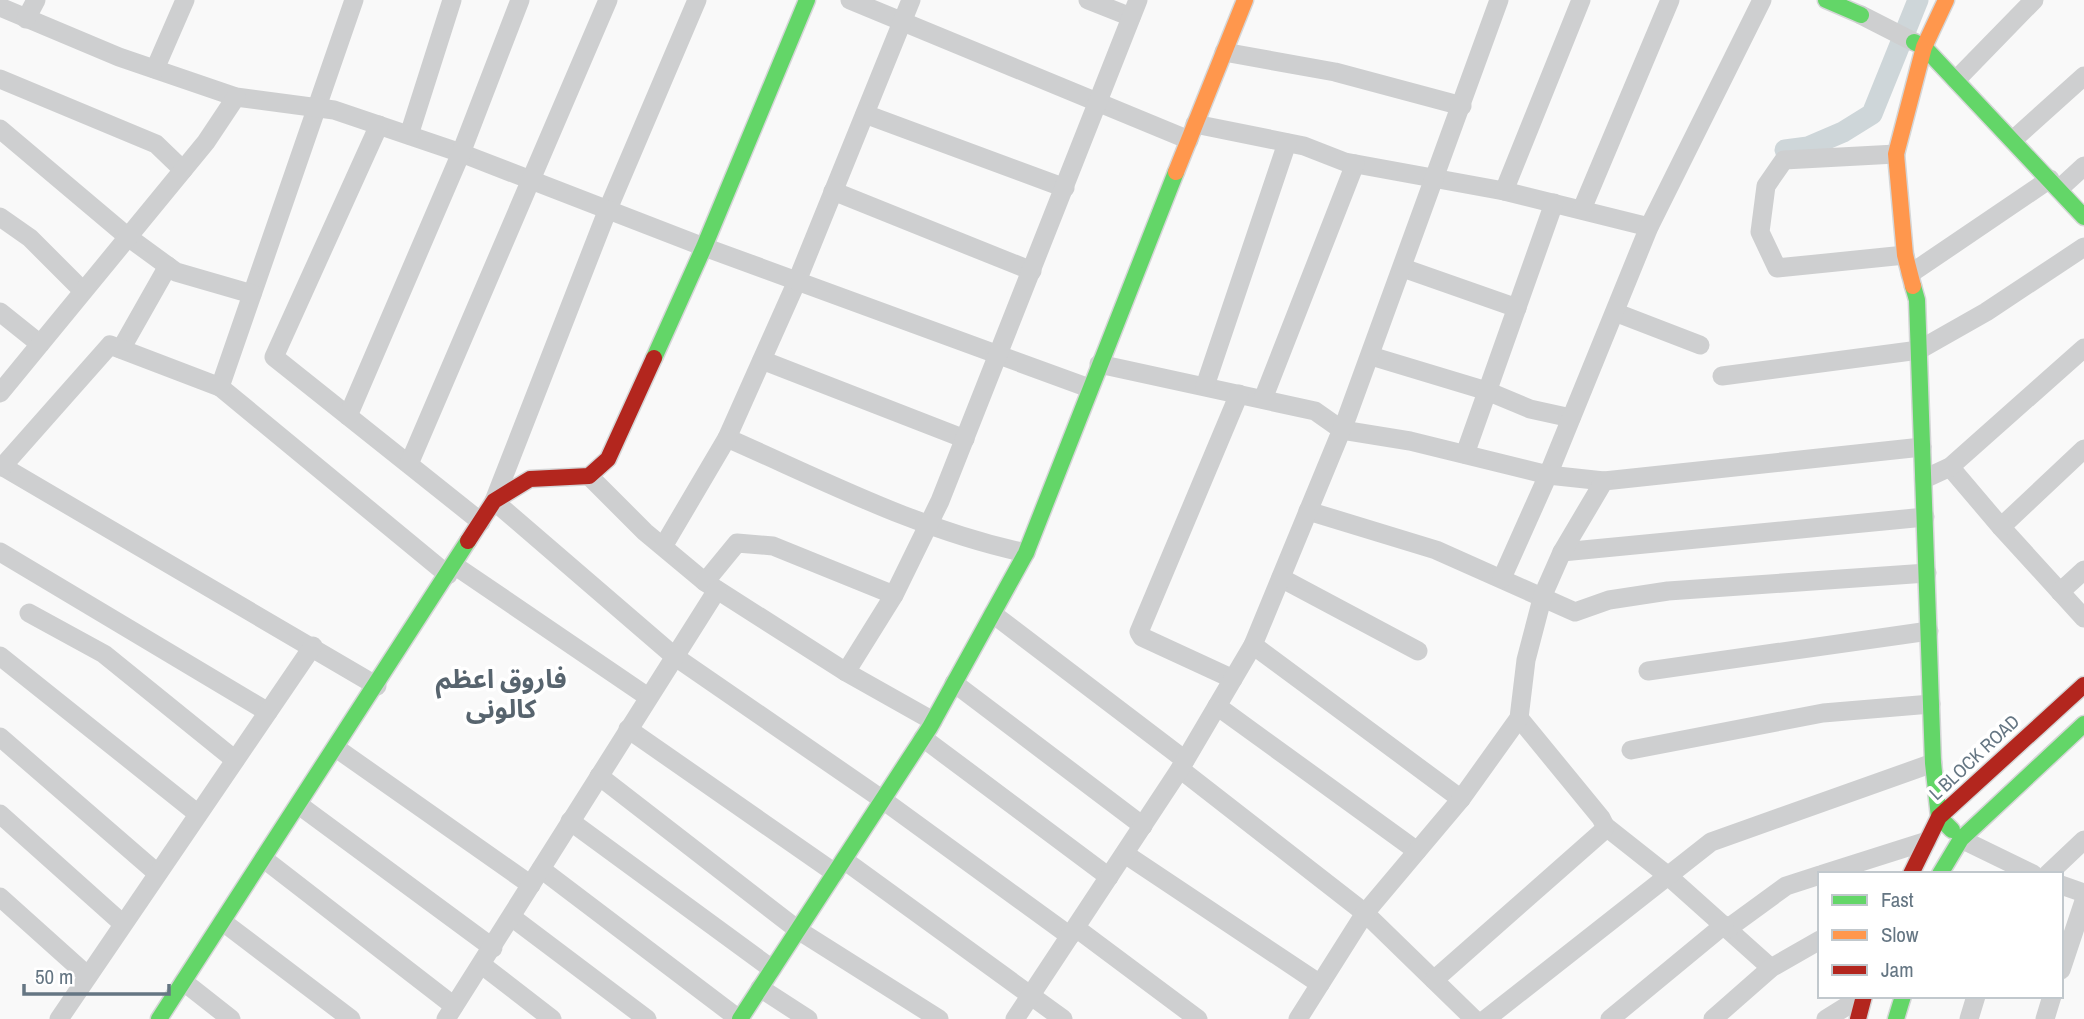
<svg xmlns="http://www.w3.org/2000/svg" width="2084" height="1019" font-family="'Archivo Narrow','Noto Sans Arabic',sans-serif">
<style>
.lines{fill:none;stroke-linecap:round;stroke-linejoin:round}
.canal{stroke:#ced6d9;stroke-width:21}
.fast-casing{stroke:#d5d6d7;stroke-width:19}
.slow-casing{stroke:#d5d6d7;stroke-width:19}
.jam-casing{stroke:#d5d6d7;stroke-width:19}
.street{stroke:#cecfd0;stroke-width:19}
.fast{stroke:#63d668;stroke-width:16}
.slow{stroke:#ff974d;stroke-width:16}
.jam{stroke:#b3261e;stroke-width:16}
.labels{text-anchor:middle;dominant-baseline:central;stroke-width:7;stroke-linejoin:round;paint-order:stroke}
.street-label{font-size:19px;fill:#657683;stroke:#fff}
.district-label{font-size:26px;font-weight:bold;fill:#57646e;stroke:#fff}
</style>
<rect width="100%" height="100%" fill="#f9f9f9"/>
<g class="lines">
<path class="canal" d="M 1785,150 L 1808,147 L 1843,132 L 1872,114 L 1918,0"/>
<defs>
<g id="fast">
<path d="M 1826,0 L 1861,15"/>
<path d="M 1914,42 L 1924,47 L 2084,217"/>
<path d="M 1913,286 L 1917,300 L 1933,763 L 1939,817 L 1952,830"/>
<path d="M 654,358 L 704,247 L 807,0"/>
<path d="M 1940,874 L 1961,839 L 2084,724"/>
<path d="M 159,1019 L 468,541"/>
<path d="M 740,1019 L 930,727 L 1026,553 L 1176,172"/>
<path d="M 1896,1019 L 1903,996"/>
</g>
<g id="slow">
<path d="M 1176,172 L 1245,0"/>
<path d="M 1913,286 L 1905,255 L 1896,154 L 1924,47 L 1946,0"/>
</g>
<g id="jam">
<path d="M 468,541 L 494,501 L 530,479 L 589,476 L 608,459 L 654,358"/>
<path d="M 1911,874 L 1939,817 L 2084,685"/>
<path d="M 1858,1019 L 1864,996"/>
</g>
</defs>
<use href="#fast" class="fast-casing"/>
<use href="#slow" class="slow-casing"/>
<use href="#jam" class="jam-casing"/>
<g class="street">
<path d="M 354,0 L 220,387 L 448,575"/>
<path d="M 697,0 L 608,209 L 494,501 L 674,656 L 883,800 L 1070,936"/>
<path d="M 850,0 L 1189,140"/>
<path d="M 911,0 L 797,281 L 727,438 C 825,481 921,531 1026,553"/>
<path d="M 1088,0 L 1131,17"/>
<path d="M 0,7 L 119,57 L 236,97 L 334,110 L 461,153 L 704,247 L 1089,388"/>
<path d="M 1861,15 L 1914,42"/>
<path d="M 26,19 L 36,0"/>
<path d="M 1224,52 L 1335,72 L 1462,106"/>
<path d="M 155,69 L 185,0"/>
<path d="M 0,79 L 156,144 L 183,170"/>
<path d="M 1956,80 L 2034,0"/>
<path d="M 865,114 L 1065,188"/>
<path d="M 1195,124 L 1304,146 L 1345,162 L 1504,191 L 1649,227"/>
<path d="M 379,125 L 274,357 L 481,522"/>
<path d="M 0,129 L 128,237 L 176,272 L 252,294"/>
<path d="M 409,135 L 452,0"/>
<path d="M 2014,139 L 2084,76"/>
<path d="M 1896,154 L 1784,160 L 1766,186 L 1760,232 L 1777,268 L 1905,255"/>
<path d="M 2059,189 L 2084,166"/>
<path d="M 833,191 L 1032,271"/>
<path d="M 1504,191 L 1581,0"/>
<path d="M 1582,209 L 1670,0"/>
<path d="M 0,217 L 30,238 L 83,291"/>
<path d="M 1403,268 L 1517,308"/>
<path d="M 1910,274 L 2050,179"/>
<path d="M 0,312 L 40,344"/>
<path d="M 1617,313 L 1700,345"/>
<path d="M 121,349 L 168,266"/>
<path d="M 1371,356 L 1487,391 L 1530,409 L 1571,418"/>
<path d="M 762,360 L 965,439"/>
<path d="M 1099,364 L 1315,411 L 1342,430 L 1410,441 L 1548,475 L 1649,227 L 1762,0"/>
<path d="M 1722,376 L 1919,350 L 1986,312 L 2084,247"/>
<path d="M 1205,386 L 1287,143"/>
<path d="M 0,393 L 206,142 L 236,97"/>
<path d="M 1263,399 L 1355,164"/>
<path d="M 348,416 L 461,153 L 520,0"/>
<path d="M 2084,449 L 2001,527 L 2084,618"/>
<path d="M 1465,454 L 1554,203"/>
<path d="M 409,464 L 608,0"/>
<path d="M 0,465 L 377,686"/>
<path d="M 2,467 L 110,345 L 220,387"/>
<path d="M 1950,467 L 2001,527"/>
<path d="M 589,476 L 645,532 L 705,582 L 846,672 L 933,721"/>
<path d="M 1924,479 L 1950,467 L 2084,348"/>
<path d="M 1308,511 L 1436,550 L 1575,612 L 1609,600 L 1668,591 L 1927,573"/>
<path d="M 664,545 L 727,438"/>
<path d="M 0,552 L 268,712"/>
<path d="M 1562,552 L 1925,517"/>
<path d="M 454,565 L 648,697"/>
<path d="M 1281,578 L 1418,651"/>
<path d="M 1502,578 L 1548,475 L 1604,481 L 1922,447"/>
<path d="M 705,582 L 737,543 L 773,546 L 894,595 L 940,501 L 1138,0"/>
<path d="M 2060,592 L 2084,570"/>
<path d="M 29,613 L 104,654 L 235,760"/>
<path d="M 993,614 L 1185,760"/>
<path d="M 1253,645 L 1461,799"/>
<path d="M 0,656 L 198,814"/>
<path d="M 1648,671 L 1929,631"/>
<path d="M 846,672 L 894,595"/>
<path d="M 1233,679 L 1142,637 L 1139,632 L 1239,394"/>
<path d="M 954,683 L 1143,826"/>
<path d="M 1217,706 L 1417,851"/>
<path d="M 628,729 L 835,873"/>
<path d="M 0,737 L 157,873"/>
<path d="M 923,738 L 1109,877"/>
<path d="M 336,748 L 531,885"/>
<path d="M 1631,750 L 1823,713 L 1931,704"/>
<path d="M 1180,769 L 1365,913 L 1474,1019"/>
<path d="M 599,776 L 798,930 L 939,1019"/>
<path d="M 299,805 L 493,948"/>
<path d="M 0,814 L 123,924"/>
<path d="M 570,821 L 772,969"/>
<path d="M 1605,826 L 1667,875 L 1771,968"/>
<path d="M 1961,839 L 2033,874"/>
<path d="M 1125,854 L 1320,984"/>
<path d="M 264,859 L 454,1006"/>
<path d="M 844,860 L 1063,1019"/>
<path d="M 541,869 L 739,1019"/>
<path d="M 1823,874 L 1927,841"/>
<path d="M 2048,874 L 2084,840"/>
<path d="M 2061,885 L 2084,893"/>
<path d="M 0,897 L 88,976"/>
<path d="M 513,918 L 647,1019"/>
<path d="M 223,922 L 351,1019"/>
<path d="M 1076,928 L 1198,1019"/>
<path d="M 1727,929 L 1786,886 L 1820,875"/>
<path d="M 482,965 L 552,1019"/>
<path d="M 2061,970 L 2084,901"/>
<path d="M 1434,980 L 1603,831 L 1605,826 L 1601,818 L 1519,718"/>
<path d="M 184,982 L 231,1019"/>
<path d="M 760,988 L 808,1019"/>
<path d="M 59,1019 L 313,646"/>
<path d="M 446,1019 L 717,590"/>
<path d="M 1015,1019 L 1180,769 L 1253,645 L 1347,417 L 1499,0"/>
<path d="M 1298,1019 L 1365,913 L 1461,799 L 1519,718 L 1526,660 L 1543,595 L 1562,552 L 1604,481"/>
<path d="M 1486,1019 L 1711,842 L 1933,763"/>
<path d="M 1610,1019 L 1724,925"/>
<path d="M 1713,1019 L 1771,968 L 1820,940"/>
<path d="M 1826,1019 L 1863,996"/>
<path d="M 1969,1019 L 1976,996"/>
<path d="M 2045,1019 L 2052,996"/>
</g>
<use href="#fast" class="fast"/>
<use href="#slow" class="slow"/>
<use href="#jam" class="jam"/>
</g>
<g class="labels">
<g class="street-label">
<text transform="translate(1974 757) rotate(-43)">L BLOCK ROAD</text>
</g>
<g class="district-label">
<text x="501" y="678">فاروق اعظم<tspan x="501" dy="30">کالونی</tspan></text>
</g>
</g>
<rect x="1818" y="872" width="245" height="126" fill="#ffffff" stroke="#c1c8cd" stroke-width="2"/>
<rect x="1832" y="895" width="35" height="10" fill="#63d668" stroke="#c1c8cd" stroke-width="2"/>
<text x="1881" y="907" font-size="21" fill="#657683">Fast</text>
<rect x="1832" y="930" width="35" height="10" fill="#ff974d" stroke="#c1c8cd" stroke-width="2"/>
<text x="1881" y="942" font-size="21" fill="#657683">Slow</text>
<rect x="1832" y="965" width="35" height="10" fill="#b3261e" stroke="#c1c8cd" stroke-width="2"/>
<text x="1881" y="977" font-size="21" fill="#657683">Jam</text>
<path d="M24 984v10h145v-10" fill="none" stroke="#657683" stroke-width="3.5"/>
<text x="35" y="984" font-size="21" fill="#657683" stroke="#ffffff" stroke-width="5" paint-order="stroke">50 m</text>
</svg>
